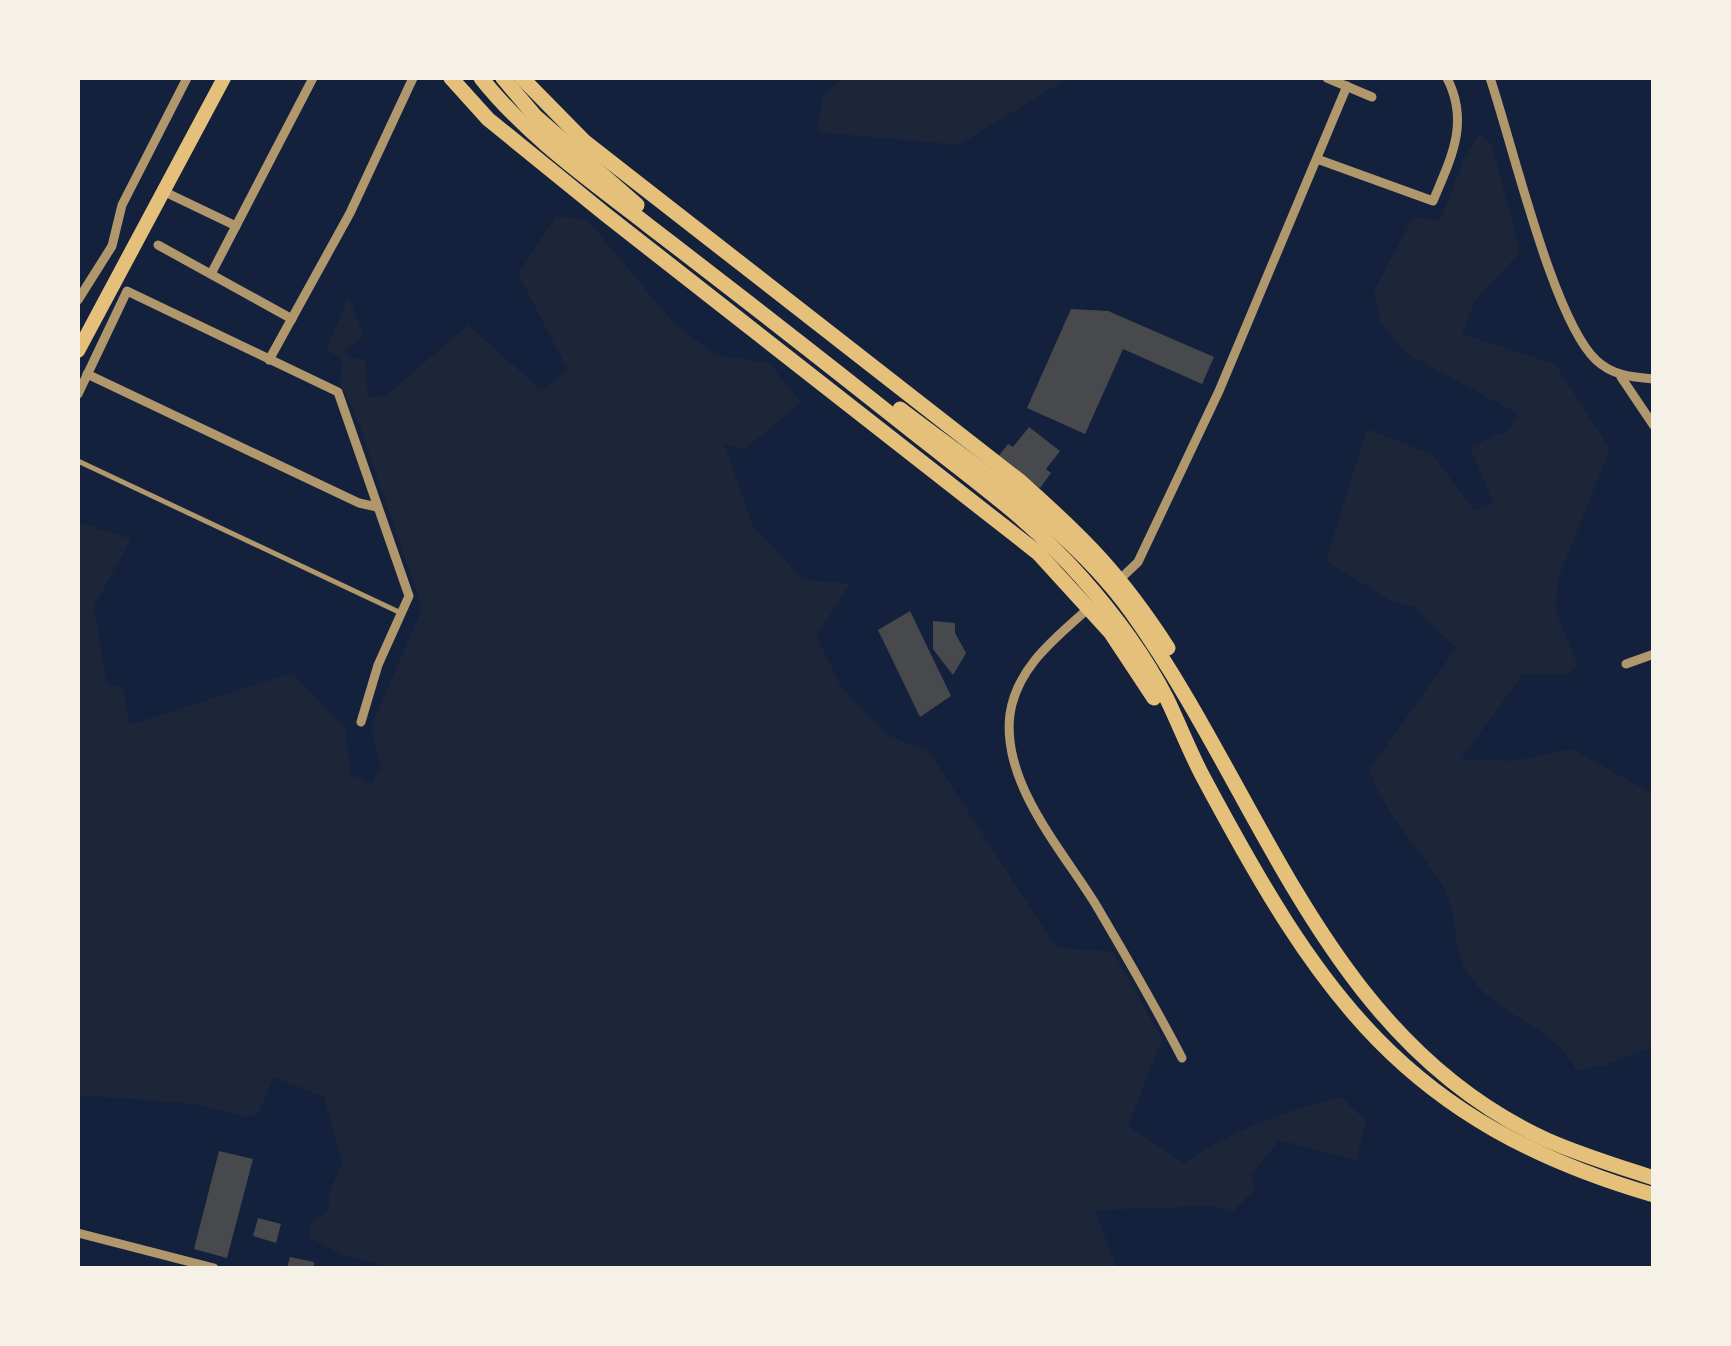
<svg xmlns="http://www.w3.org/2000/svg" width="1731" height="1346" font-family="Georgia,serif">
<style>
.green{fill:#1d2539}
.building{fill:#48494c}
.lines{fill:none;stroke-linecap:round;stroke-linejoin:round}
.service{stroke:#b1986c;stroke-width:5}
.minor{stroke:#b1986c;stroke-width:9}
.primary{stroke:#e5c07b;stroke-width:14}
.trunk{stroke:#e5c07b;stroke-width:15}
</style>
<rect width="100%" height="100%" fill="#14213d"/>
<g class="green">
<path d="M 844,78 L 1068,78 L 959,145 L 817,132 L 823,95 Z"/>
<path d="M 1479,134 L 1492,145 L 1520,252 L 1475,300 L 1462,334 L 1555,364 L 1610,449 L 1558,579 L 1555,609 L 1577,664 L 1569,675 L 1523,674 L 1461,759 L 1514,761 L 1572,749 L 1653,794 L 1653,1046 L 1603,1066 L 1576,1070 C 1554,1023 1489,1015 1465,968 C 1452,944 1458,911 1443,887 C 1419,847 1385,815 1369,770 L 1456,648 L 1414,607 L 1392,602 L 1326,561 L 1367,429 L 1433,455 L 1474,510 L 1494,504 L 1470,447 L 1509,430 L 1518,414 L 1404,352 L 1381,322 L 1374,291 L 1413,217 L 1440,221 L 1465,158 Z"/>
<path d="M 556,216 L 587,220 L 675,324 L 716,355 L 769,363 L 801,402 L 744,450 L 724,443 L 752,524 L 802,579 L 850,584 L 816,636 L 841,687 L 888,735 L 930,753 L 1056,947 L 1113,952 L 1162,1039 L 1128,1126 L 1184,1163 C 1235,1129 1282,1112 1341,1097 L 1366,1121 L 1356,1160 L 1279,1140 L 1251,1175 L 1256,1188 L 1231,1213 L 1215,1206 L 1095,1210 L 1117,1268 L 391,1268 L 343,1255 L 310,1238 L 311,1221 L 329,1211 L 329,1193 L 342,1164 L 324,1097 L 274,1077 L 258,1114 L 246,1117 L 195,1104 L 78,1095 L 78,522 L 131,539 L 94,606 L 106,683 L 123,688 L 129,725 L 292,673 L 345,728 L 351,774 L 371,784 L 381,767 L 371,727 L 422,609 L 359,423 L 340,384 L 342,360 L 326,348 L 349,298 L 364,336 L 345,350 L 351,359 L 365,359 L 368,397 L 386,396 L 468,325 L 541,390 L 568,370 L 518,274 Z"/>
</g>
<g class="building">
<path d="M 1071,309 L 1108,311 L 1214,357 L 1202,384 L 1123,349 L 1085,434 L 1027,408 Z"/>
<path d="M 1029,427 L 1060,451 L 1046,469 L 1051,473 L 1040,488 L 998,457 L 1008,444 L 1013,447 Z"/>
<path d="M 910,611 L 951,696 L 920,717 L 878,630 Z"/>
<path d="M 933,621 L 955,623 L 955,633 L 966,653 L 953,675 L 933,649 Z"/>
<path d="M 219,1151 L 253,1159 L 227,1258 L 194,1249 Z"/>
<path d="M 258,1218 L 281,1224 L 276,1243 L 253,1236 Z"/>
<path d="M 290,1257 L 314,1262 L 314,1268 L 287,1268 Z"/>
</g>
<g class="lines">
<path class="service" d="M 78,461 L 401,613"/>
<g class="minor">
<path d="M 1327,78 L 1372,97"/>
<path d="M 1490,78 C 1512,142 1553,320 1596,360 C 1613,376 1632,377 1654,379"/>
<path d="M 1317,159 L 1433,201 C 1451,158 1470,123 1447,78"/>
<path d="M 165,192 L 236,226"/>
<path d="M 158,245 L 292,319"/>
<path d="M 211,274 L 313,78"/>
<path d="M 78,300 L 112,246 L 122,205 L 187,78"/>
<path d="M 269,360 L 350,213 L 413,78"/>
<path d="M 87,374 L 359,503 L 377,507"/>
<path d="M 1621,377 L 1654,426"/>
<path d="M 78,394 L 127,291 L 338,392 L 409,596 L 378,665 L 361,722"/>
<path d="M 1117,582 L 1138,562 L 1219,391 L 1347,86"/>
<path d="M 1091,606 C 1058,636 1017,666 1010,714 C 1001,783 1063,851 1096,905 C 1126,956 1155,1006 1182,1058"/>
<path d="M 1626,664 L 1654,654"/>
<path d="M 78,1233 L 214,1268"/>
</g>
<path class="primary" d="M 78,351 L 224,78"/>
<g class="trunk">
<path d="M 451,78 L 488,119 L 605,214 L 1038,553 L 1111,633 L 1154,698"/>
<path d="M 481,78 C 527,136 590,180 649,226 C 739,295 829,365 918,436 C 974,480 1034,523 1081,577 C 1113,613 1145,656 1167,699 C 1179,724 1189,750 1202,775 C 1319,994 1403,1122 1654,1195"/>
<path d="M 503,78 L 536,117 L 637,205"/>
<path d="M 522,78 L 585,142 L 1021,482 C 1086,540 1120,574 1168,648"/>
<path d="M 900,409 C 981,471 1073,530 1132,613 C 1263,796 1325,1039 1547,1140 C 1581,1155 1617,1166 1654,1178"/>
</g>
</g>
<rect width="1731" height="1346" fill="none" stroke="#f6f1e7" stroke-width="160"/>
</svg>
